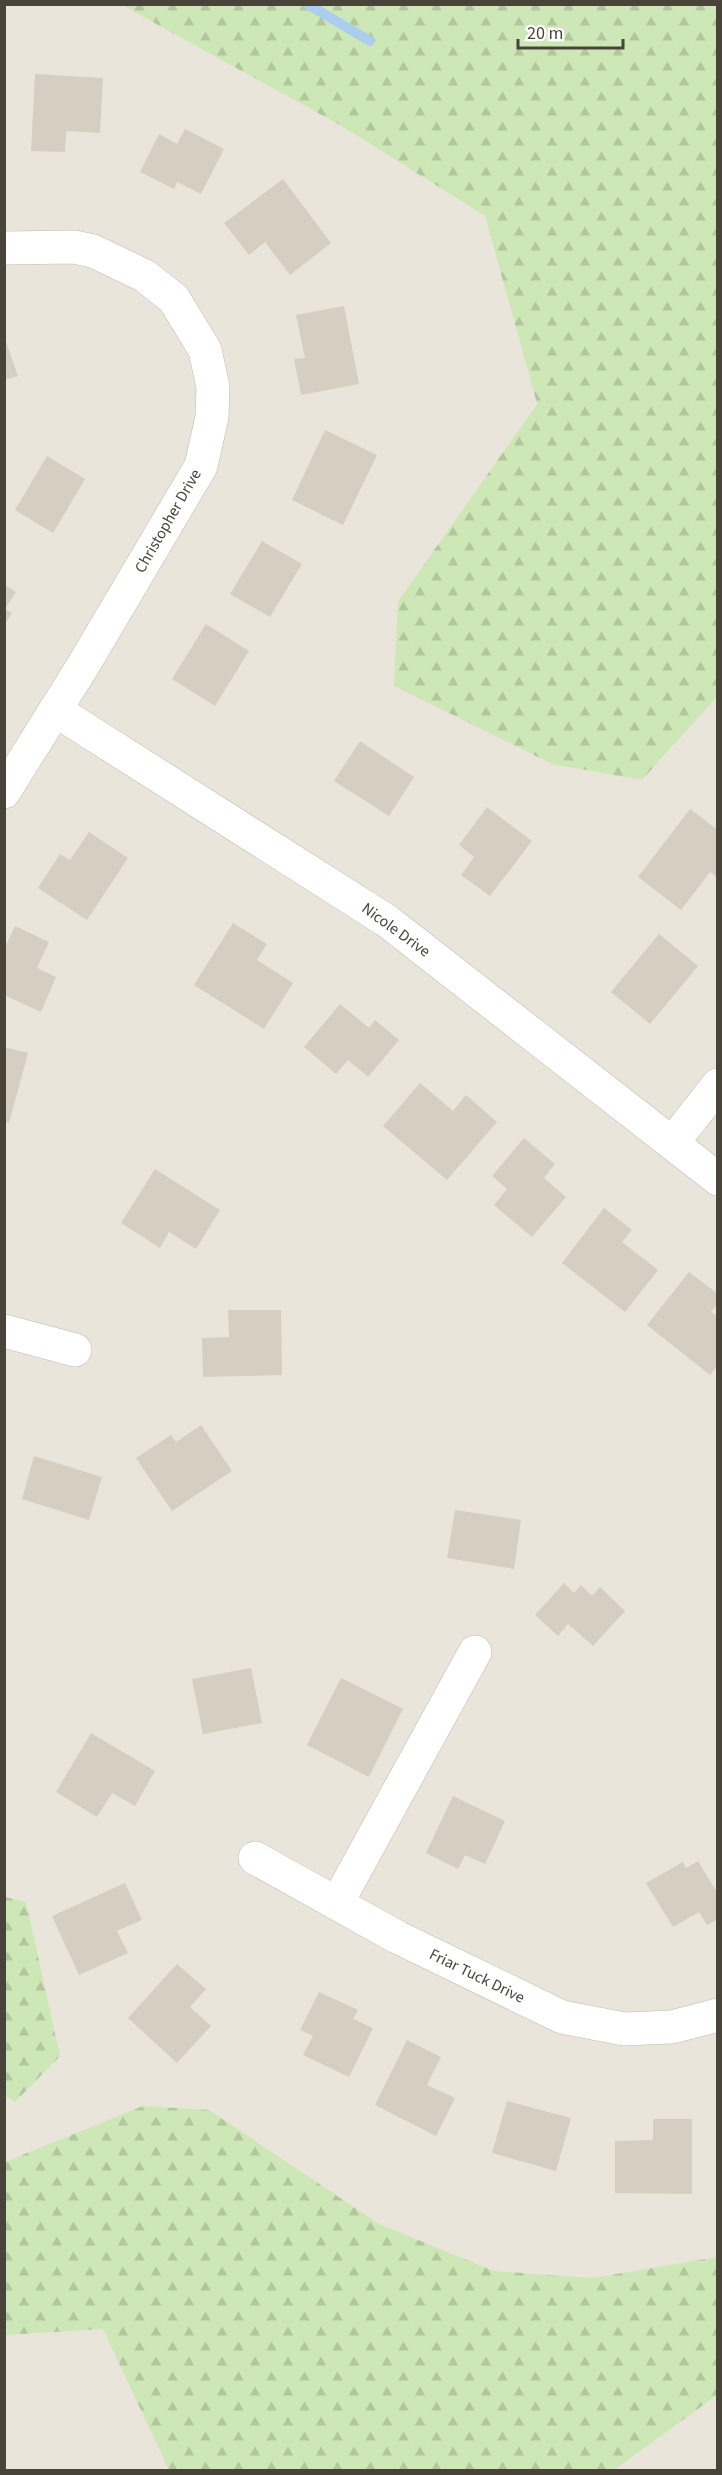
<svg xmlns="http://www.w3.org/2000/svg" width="722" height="2475" font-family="'Source Sans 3',sans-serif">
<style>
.residential{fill:#e9e5da}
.forest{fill:url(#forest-firs)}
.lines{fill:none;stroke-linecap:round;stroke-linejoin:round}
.stream{stroke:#acceee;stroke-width:10}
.building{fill:#d6cfc1}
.minor-casing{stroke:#c0bbae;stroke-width:34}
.minor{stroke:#fff;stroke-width:33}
.labels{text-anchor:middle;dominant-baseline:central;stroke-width:4.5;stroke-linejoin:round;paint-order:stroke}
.street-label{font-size:16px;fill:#494439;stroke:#fff}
</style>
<defs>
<pattern id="forest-firs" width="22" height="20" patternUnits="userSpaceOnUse" patternTransform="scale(1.5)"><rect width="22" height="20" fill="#cee7b7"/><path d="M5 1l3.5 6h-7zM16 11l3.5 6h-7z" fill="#b2c79e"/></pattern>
</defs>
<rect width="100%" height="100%" fill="#f5f3eb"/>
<path class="residential" d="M 122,4 L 343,127 L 485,216 L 537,404 L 398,601 L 642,780 L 717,697 L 718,2470 L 5,2470 L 4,5 Z"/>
<g class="forest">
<path d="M 122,5 L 717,5 L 717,697 L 642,780 L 552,764 L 394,686 L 398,601 L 537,404 L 485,216 L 343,127 Z"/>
<path d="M 5,1897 L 26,1902 L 60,2056 L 15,2102 L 4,2095 Z"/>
<path d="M 143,2106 L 209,2110 L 379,2224 L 494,2271 L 593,2278 L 717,2257 L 717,2395 L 614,2470 L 169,2470 L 103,2329 L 5,2335 L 5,2162 Z"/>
</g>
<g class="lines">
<path class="stream" d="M 307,4 L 370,41"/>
</g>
<g class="building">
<path d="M 35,74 L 103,78 L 100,133 L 66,131 L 65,152 L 31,151 Z"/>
<path d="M 185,129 L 224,149 L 201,194 L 177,182 L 174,189 L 140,172 L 159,134 L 177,144 Z"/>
<path d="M 283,179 L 331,243 L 290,275 L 265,242 L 249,255 L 224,223 Z"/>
<path d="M 344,306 L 359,384 L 301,395 L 294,359 L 305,358 L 296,315 Z"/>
<path d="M 4,336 L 18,376 L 4,380 Z"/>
<path d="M 325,430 L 377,455 L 343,525 L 292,500 Z"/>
<path d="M 47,456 L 85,479 L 53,533 L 15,510 Z"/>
<path d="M 262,541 L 302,564 L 270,617 L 230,594 Z"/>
<path d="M 5,585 L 16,592 L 5,609 L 12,613 L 5,624 Z"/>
<path d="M 206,624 L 249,651 L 215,706 L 172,679 Z"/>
<path d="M 360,741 L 414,777 L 389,816 L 334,781 Z"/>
<path d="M 487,807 L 532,841 L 490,896 L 461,875 L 474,857 L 459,845 Z"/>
<path d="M 690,809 L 718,830 L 718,878 L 710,872 L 681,910 L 638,877 Z"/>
<path d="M 89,832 L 128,858 L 87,920 L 38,888 L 60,854 L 70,860 Z"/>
<path d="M 233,923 L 267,944 L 257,960 L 293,983 L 264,1029 L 194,985 Z"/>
<path d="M 15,926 L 49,942 L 37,968 L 56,977 L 41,1012 L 4,995 L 4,949 Z"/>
<path d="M 659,934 L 698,966 L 650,1024 L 611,992 Z"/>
<path d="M 340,1004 L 369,1028 L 375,1020 L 399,1040 L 368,1077 L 348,1060 L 336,1074 L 304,1047 Z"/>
<path d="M 4,1047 L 28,1053 L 9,1123 L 4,1122 Z"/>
<path d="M 420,1083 L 453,1111 L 466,1095 L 497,1122 L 447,1180 L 383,1126 Z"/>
<path d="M 524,1138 L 555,1164 L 544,1178 L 566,1197 L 532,1237 L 494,1205 L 507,1189 L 492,1176 Z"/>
<path d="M 155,1169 L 220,1210 L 196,1249 L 169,1232 L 160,1248 L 121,1223 Z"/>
<path d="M 604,1208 L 632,1230 L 622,1242 L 658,1270 L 625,1312 L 562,1263 Z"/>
<path d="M 689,1272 L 718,1294 L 718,1303 L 711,1312 L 718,1317 L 718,1365 L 710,1375 L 647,1325 Z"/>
<path d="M 228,1310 L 281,1310 L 282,1375 L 203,1377 L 202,1338 L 229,1337 Z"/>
<path d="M 201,1425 L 232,1471 L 172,1511 L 136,1458 L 171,1435 L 176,1442 Z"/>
<path d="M 34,1456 L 102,1477 L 89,1520 L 22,1499 Z"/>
<path d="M 455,1510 L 521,1520 L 514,1569 L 447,1558 Z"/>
<path d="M 564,1583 L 574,1593 L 581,1585 L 592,1596 L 600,1587 L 625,1611 L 593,1646 L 568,1624 L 558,1636 L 535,1615 Z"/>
<path d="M 251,1668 L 262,1723 L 203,1734 L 192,1679 Z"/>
<path d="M 341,1678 L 403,1709 L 369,1777 L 307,1745 Z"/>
<path d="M 91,1733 L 155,1771 L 135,1806 L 112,1793 L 97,1817 L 56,1792 Z"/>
<path d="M 453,1796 L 505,1821 L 485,1864 L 465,1855 L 458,1869 L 426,1853 Z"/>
<path d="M 698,1861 L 718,1894 L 718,1919 L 707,1925 L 699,1912 L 673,1927 L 646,1883 L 683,1862 L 686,1868 Z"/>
<path d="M 125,1883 L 142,1920 L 117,1931 L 128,1953 L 79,1975 L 52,1916 Z"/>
<path d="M 177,1964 L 206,1989 L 190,2007 L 211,2026 L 177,2063 L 128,2018 Z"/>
<path d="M 319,1992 L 358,2010 L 353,2019 L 373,2028 L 349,2077 L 303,2055 L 313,2036 L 300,2030 Z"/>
<path d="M 407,2040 L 441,2057 L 427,2085 L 455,2098 L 436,2136 L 375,2105 Z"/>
<path d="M 507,2101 L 571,2118 L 556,2171 L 492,2153 Z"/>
<path d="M 653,2119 L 692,2119 L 692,2194 L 615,2193 L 615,2141 L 653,2140 Z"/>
</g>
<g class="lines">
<defs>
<g id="minor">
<path d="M 4,248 L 74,247 L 93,251 L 145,276 L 174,299 L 205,350 L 213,387 L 212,417 L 201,466 L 84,664 L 4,792"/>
<path d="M 55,710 L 387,921 L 718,1179"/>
<path d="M 673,1142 L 718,1085"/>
<path d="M 4,1331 L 75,1350"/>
<path d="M 255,1858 L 397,1937 L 562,2017 L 624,2029 L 672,2027 L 718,2015"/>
<path d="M 337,1903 L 475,1652"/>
</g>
</defs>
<use href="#minor" class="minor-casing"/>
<use href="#minor" class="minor"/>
</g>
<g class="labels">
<g class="street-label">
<text transform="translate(168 521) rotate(-60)">Christopher Drive</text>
<text transform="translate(396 930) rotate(36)">Nicole Drive</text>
<text transform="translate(477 1976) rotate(26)">Friar Tuck Drive</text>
</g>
</g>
<rect width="722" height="2475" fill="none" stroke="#494439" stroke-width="12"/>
<path d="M518 39v9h105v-9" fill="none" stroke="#494439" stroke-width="3"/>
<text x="527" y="39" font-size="18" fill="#494439" stroke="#ffffff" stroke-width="4.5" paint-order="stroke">20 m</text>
</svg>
